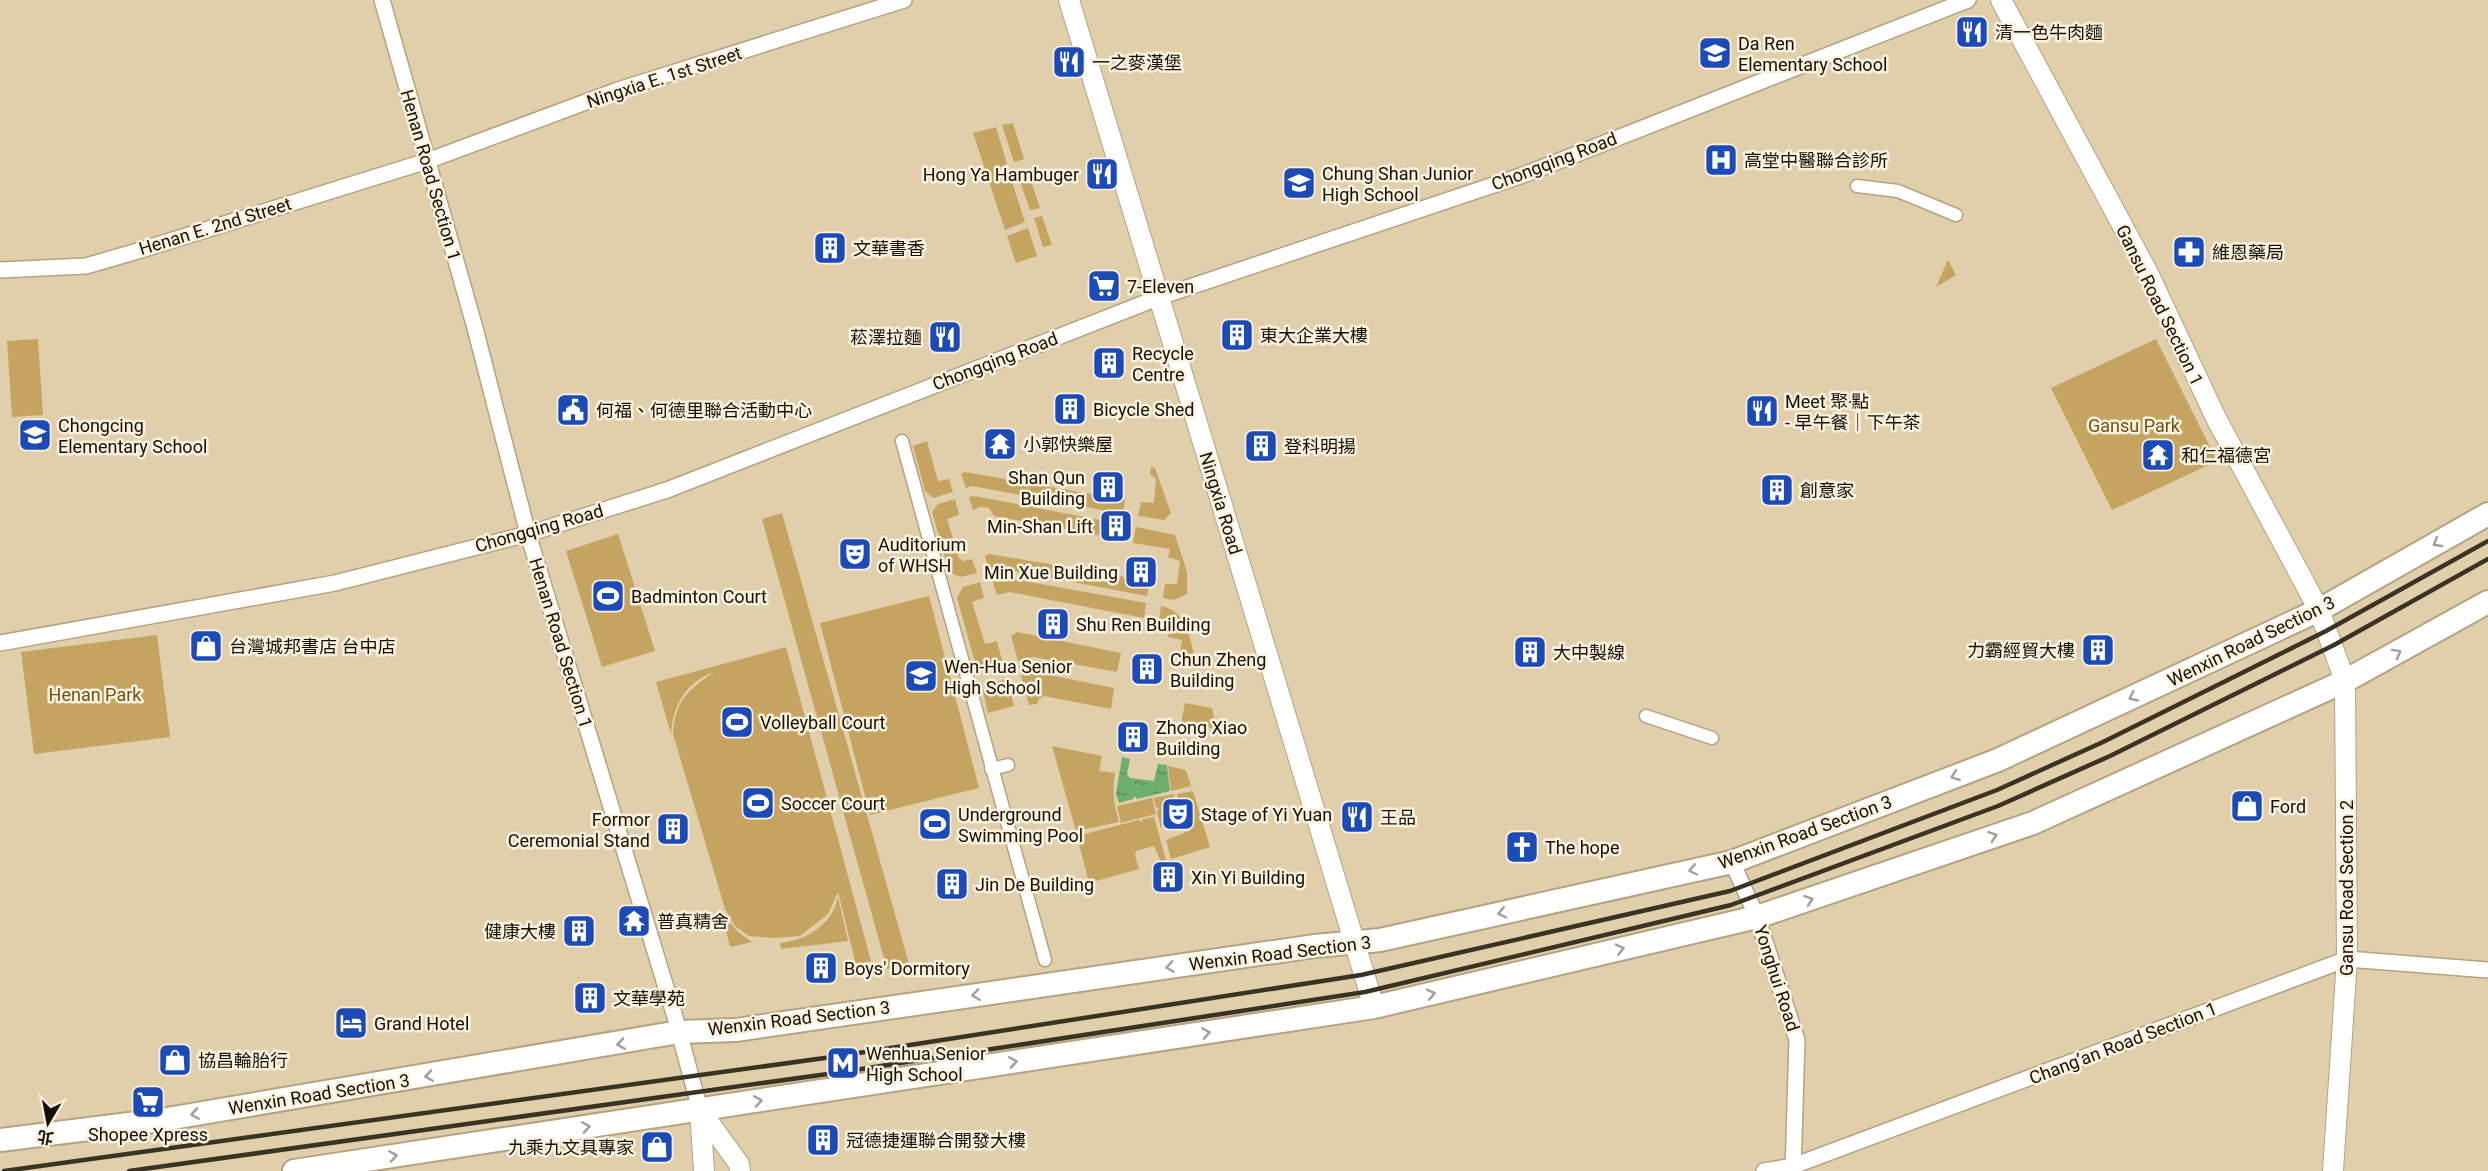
<svg xmlns="http://www.w3.org/2000/svg" width="2488" height="1171" font-family="Roboto,'Noto Sans TC',sans-serif">
<style>
.green{fill:#c5a461}
.water{fill:url(#water-ripples)}
.lines{fill:none;stroke-linecap:round;stroke-linejoin:round}
.pedestrian-casing{stroke:#b4a280;stroke-width:15}
.minor-casing{stroke:#b4a280;stroke-width:18}
.tertiary-casing{stroke:#b4a280;stroke-width:22}
.secondary-casing{stroke:#b4a280;stroke-width:26}
.pedestrian{stroke:#fff;stroke-width:12}
.minor{stroke:#fff;stroke-width:15}
.tertiary{stroke:#fff;stroke-width:20}
.secondary{stroke:#fff;stroke-width:22}
.rail{stroke:#3a3222;stroke-width:4.5}
.oneway{stroke:#a29f9b}
.labels{text-anchor:middle;dominant-baseline:central;stroke-width:5;stroke-linejoin:round;paint-order:stroke}
.poi-label{font-size:18px;fill:#161004;stroke:#faf1df;text-anchor:start}
.street-label{font-size:18px;fill:#161004;stroke:#faf1df}
.park-label{font-size:18px;fill:#6f5311;stroke:#faf1df}
</style>
<defs>
<pattern id="water-ripples" width="26" height="14" patternUnits="userSpaceOnUse" patternTransform="scale(1.5)"><rect width="26" height="14" fill="#6faf6d"/><path d="M2 4q2-2 4 0t4 0M15 11q2-2 4 0t4 0" fill="none" stroke="#5a8d57"/></pattern>
</defs>
<rect width="100%" height="100%" fill="#e1cfac"/>
<g class="green">
<path d="M 1013,123 L 1024,159 L 1014,162 L 1002,125 Z"/>
<path d="M 996,127 L 1007,164 L 999,168 L 997,177 L 1002,183 L 1012,182 L 1025,222 L 1005,230 L 973,133 Z"/>
<path d="M 1028,172 L 1040,208 L 1030,210 L 1018,176 Z"/>
<path d="M 1042,216 L 1052,245 L 1043,247 L 1034,218 Z"/>
<path d="M 1028,228 L 1037,256 L 1016,263 L 1007,236 Z"/>
<path d="M 1948,260 L 1956,275 L 1936,287 Z"/>
<path d="M 38,339 L 43,415 L 12,417 L 7,341 Z"/>
<path d="M 2156,339 L 2217,461 L 2112,510 L 2051,388 Z"/>
<path d="M 927,441 L 938,481 L 949,479 L 953,492 L 933,498 L 925,491 L 913,446 Z"/>
<path d="M 1151,467 L 1155,468 L 1171,513 L 1164,520 L 1138,516 L 1141,502 L 1154,503 L 1156,479 L 1150,474 Z"/>
<path d="M 965,472 L 1125,500 L 1123,514 L 972,486 L 966,488 L 961,474 Z"/>
<path d="M 974,496 L 1111,522 L 1109,532 L 1119,534 L 1119,539 L 994,516 L 989,508 L 980,507 L 973,510 L 969,497 Z"/>
<path d="M 955,499 L 959,515 L 947,519 L 959,558 L 963,561 L 972,559 L 977,573 L 960,577 L 949,572 L 932,512 L 938,504 Z"/>
<path d="M 782,513 L 909,964 L 887,969 L 762,519 Z"/>
<path d="M 1136,527 L 1175,535 L 1187,572 L 1187,594 L 1174,600 L 1163,598 L 1165,584 L 1177,584 L 1180,561 L 1168,557 L 1170,549 L 1133,543 Z"/>
<path d="M 618,534 L 655,651 L 602,667 L 566,551 Z"/>
<path d="M 989,554 L 1150,581 L 1147,596 L 999,568 L 989,571 L 985,556 Z"/>
<path d="M 1007,578 L 1146,603 L 1144,618 L 1009,592 L 997,595 L 992,580 Z"/>
<path d="M 980,582 L 984,598 L 972,602 L 985,644 L 997,641 L 1003,664 L 987,669 L 976,666 L 957,598 L 963,587 Z"/>
<path d="M 929,596 L 979,788 L 870,815 L 820,623 Z"/>
<path d="M 1161,606 C 1189,612 1189,638 1196,662 L 1179,659 L 1182,640 L 1168,637 L 1170,623 L 1159,621 Z"/>
<path d="M 1017,632 L 1121,653 L 1117,672 L 1034,657 L 1018,661 L 1011,636 Z"/>
<path d="M 157,635 L 170,737 L 34,754 L 21,652 Z"/>
<path d="M 786,647 L 871,961 L 856,965 L 838,892 L 828,914 L 800,936 L 775,938 L 749,936 L 735,926 L 725,909 L 673,734 C 675,701 688,690 714,672 C 686,682 673,705 671,734 L 656,682 Z"/>
<path d="M 1035,672 L 1114,688 L 1111,709 L 1044,696 L 1039,699 L 1037,704 L 1029,705 L 1021,675 Z"/>
<path d="M 1007,679 L 1014,706 L 988,713 L 983,691 L 987,684 Z"/>
<path d="M 1185,703 L 1212,708 L 1217,729 L 1181,723 Z"/>
<path d="M 1052,746 L 1102,756 L 1099,771 L 1115,773 C 1112,793 1114,804 1119,822 L 1076,831 Z"/>
<path d="M 1168,766 L 1186,770 L 1191,786 L 1171,791 Z"/>
<path d="M 1193,791 L 1210,847 L 1171,859 L 1166,840 L 1189,831 L 1193,826 L 1184,801 L 1178,801 L 1177,794 Z"/>
<path d="M 1174,794 L 1175,802 L 1171,804 L 1161,829 L 1157,812 L 1159,808 L 1156,807 L 1153,798 Z"/>
<path d="M 1152,798 L 1156,814 L 1121,823 L 1117,806 Z"/>
<path d="M 1154,817 L 1166,860 L 1161,862 L 1154,846 L 1136,851 L 1135,856 L 1139,869 L 1089,883 L 1077,836 L 1139,820 L 1141,822 L 1143,819 Z"/>
<path d="M 838,897 L 848,941 L 781,949 L 780,943 C 807,940 832,925 838,897 Z"/>
<path d="M 722,914 L 738,932 L 752,942 L 730,947 Z"/>
</g>
<path class="water" d="M 1122,757 L 1130,759 L 1127,774 L 1130,778 L 1154,781 L 1158,764 L 1167,765 L 1170,791 L 1137,799 L 1135,796 L 1133,799 L 1119,803 L 1116,794 Z"/>
<g class="lines">
<defs>
<g id="pedestrian">
<path d="M 1857,186 L 1898,191 L 1956,215"/>
<path d="M 902,441 L 1045,960"/>
<path d="M 1646,716 L 1712,738"/>
<path d="M 991,769 L 1008,765"/>
</g>
<g id="minor">
<path d="M 382,0 L 475,328 L 528,534 L 675,1017 L 700,1110"/>
<path d="M 0,270 L 86,266 L 141,250 L 427,161 L 618,90 L 904,0"/>
<path d="M 0,643 L 335,583 L 528,534 L 667,490 L 1160,297 L 1526,174 L 1968,0"/>
<path d="M 1732,862 L 1757,917 L 1797,1040 L 1793,1171"/>
<path d="M 1764,1171 L 1793,1166 L 2347,959 L 2488,970"/>
</g>
<g id="tertiary">
<path d="M 1069,0 L 1374,1007"/>
<path d="M 2001,0 L 2148,273 L 2216,418 L 2319,610 L 2345,681 L 2347,959 L 2333,1171"/>
<path d="M 700,1110 L 739,1164 L 740,1171"/>
<path d="M 700,1110 L 704,1171"/>
</g>
<g id="secondary">
<path d="M 0,1140 L 161,1120 L 679,1032 L 736,1030 L 1315,946 L 1380,940 L 1732,862 L 1998,760 L 2319,610 L 2488,514"/>
<path d="M 294,1171 L 1374,1007 L 1757,917 L 2033,823 L 2345,681 L 2488,602"/>
</g>
</defs>
<use href="#pedestrian" class="pedestrian-casing"/>
<use href="#minor" class="minor-casing"/>
<use href="#tertiary" class="tertiary-casing"/>
<use href="#secondary" class="secondary-casing"/>
<use href="#pedestrian" class="pedestrian"/>
<use href="#minor" class="minor"/>
<use href="#tertiary" class="tertiary"/>
<use href="#secondary" class="secondary"/>
<g class="rail">
<path d="M 4,1171 L 839,1056 L 1361,975 L 1730,891 L 1997,790 L 2103,742 L 2326,631 L 2488,541"/>
<path d="M 129,1171 L 842,1072 L 1365,992 L 1731,905 L 1998,806 L 2110,756 L 2334,645 L 2488,559"/>
</g>
</g>
<defs><path id="oneway-chevron" d="M-2-3.5L2.5 0L-2 3.5" fill="none" stroke-width="1.6" stroke-linecap="round" stroke-linejoin="round" transform="scale(1.5)"/></defs>
<g class="oneway">
<use href="#oneway-chevron" transform="translate(2437 543) rotate(150)"/>
<use href="#oneway-chevron" transform="translate(2397 653) rotate(-29)"/>
<use href="#oneway-chevron" transform="translate(2133 697) rotate(155)"/>
<use href="#oneway-chevron" transform="translate(1955 776) rotate(159)"/>
<use href="#oneway-chevron" transform="translate(1993 836) rotate(-19)"/>
<use href="#oneway-chevron" transform="translate(1693 870) rotate(168)"/>
<use href="#oneway-chevron" transform="translate(1809 900) rotate(-19)"/>
<use href="#oneway-chevron" transform="translate(1502 913) rotate(167)"/>
<use href="#oneway-chevron" transform="translate(1620 949) rotate(-13)"/>
<use href="#oneway-chevron" transform="translate(1170 967) rotate(172)"/>
<use href="#oneway-chevron" transform="translate(1431 994) rotate(-13)"/>
<use href="#oneway-chevron" transform="translate(976 995) rotate(172)"/>
<use href="#oneway-chevron" transform="translate(1206 1033) rotate(-9)"/>
<use href="#oneway-chevron" transform="translate(621 1044) rotate(171)"/>
<use href="#oneway-chevron" transform="translate(1013 1062) rotate(-9)"/>
<use href="#oneway-chevron" transform="translate(429 1076) rotate(171)"/>
<use href="#oneway-chevron" transform="translate(758 1101) rotate(-9)"/>
<use href="#oneway-chevron" transform="translate(195 1114) rotate(171)"/>
<use href="#oneway-chevron" transform="translate(586 1127) rotate(-9)"/>
<use href="#oneway-chevron" transform="translate(393 1156) rotate(-9)"/>
</g>
<defs>
<symbol id="restaurant-square" viewBox="-11 -11 22 22"><rect x="-9" y="-9" width="18" height="18" rx="4" fill="#1c4bb8" stroke="#faf1df"/><path d="M-5-6h1v4h1v-4h1v4h1v-4h1v5L-1.5 .5V6h-2V.5L-5-1ZM5-6V6H3V1.5H1.5Q1.5-4 5-6Z" fill="#fff"/></symbol>
<symbol id="school-square" viewBox="-11 -11 22 22"><rect x="-9" y="-9" width="18" height="18" rx="4" fill="#1c4bb8" stroke="#faf1df"/><path d="M0-5L7-2L0 1L-7-2ZM-4 1L0 2.5L4 1V4Q0 6-4 4Z" fill="#fff"/></symbol>
<symbol id="hospital-square" viewBox="-11 -11 22 22"><rect x="-9" y="-9" width="18" height="18" rx="4" fill="#1c4bb8" stroke="#faf1df"/><path d="M-5-5h3v3.5h4V-5h3V5h-3V1.5h-4V5h-3Z" fill="#fff"/></symbol>
<symbol id="building-square" viewBox="-11 -11 22 22"><rect x="-9" y="-9" width="18" height="18" rx="4" fill="#1c4bb8" stroke="#faf1df"/><path d="M-4-6H4V6H1V3H-1V6H-4ZM-2.5-4.3h1.7v1.8h-1.7ZM.8-4.3h1.7v1.8H.8ZM-2.5-1h1.7V.8h-1.7ZM.8-1h1.7V.8H.8Z" fill="#fff"/></symbol>
<symbol id="pharmacy-square" viewBox="-11 -11 22 22"><rect x="-9" y="-9" width="18" height="18" rx="4" fill="#1c4bb8" stroke="#faf1df"/><path d="M-2-6h4v4h4v4h-4v4h-4v-4h-4v-4h4Z" fill="#fff"/></symbol>
<symbol id="supermarket-square" viewBox="-11 -11 22 22"><rect x="-9" y="-9" width="18" height="18" rx="4" fill="#1c4bb8" stroke="#faf1df"/><path d="M-6-5.5h2.5l.6 2H6L4.5 2H-2.5L-4.4-4H-6ZM-1.5 3.2a1.3 1.3 0 1 0 .1 0ZM3 3.2a1.3 1.3 0 1 0 .1 0Z" fill="#fff"/></symbol>
<symbol id="civic-square" viewBox="-11 -11 22 22"><rect x="-9" y="-9" width="18" height="18" rx="4" fill="#1c4bb8" stroke="#faf1df"/><path d="M-.6-6.5H3V-4.5H.6V-3L4-1V1h2V6H-6V1h2V-1L-.6-3ZM-1.2 2.5V6h2.4V2.5Z" fill="#fff"/></symbol>
<symbol id="temple-square" viewBox="-11 -11 22 22"><rect x="-9" y="-9" width="18" height="18" rx="4" fill="#1c4bb8" stroke="#faf1df"/><path d="M0-6L5-2H3V0L6.5 2.5H4V6H1.5V3h-3V6H-4V2.5H-6.5L-3 0V-2H-5Z" fill="#fff"/></symbol>
<symbol id="theatre-square" viewBox="-11 -11 22 22"><rect x="-9" y="-9" width="18" height="18" rx="4" fill="#1c4bb8" stroke="#faf1df"/><path d="M-5-5.5Q0-4 5-5.5V0Q5 5 0 6Q-5 5-5 0ZM-3.3-2.5H-1v1.5H-3.3ZM1-2.5H3.3v1.5H1ZM-2.8 1Q0 5.5 2.8 1Z" fill="#fff"/></symbol>
<symbol id="stadium-square" viewBox="-11 -11 22 22"><rect x="-9" y="-9" width="18" height="18" rx="4" fill="#1c4bb8" stroke="#faf1df"/><path d="M0-5a6.5 5 0 1 0 0 10a6.5 5 0 1 0 0-10ZM-3.5-1.8h7v3.6h-7Z" fill="#fff"/></symbol>
<symbol id="shop-square" viewBox="-11 -11 22 22"><rect x="-9" y="-9" width="18" height="18" rx="4" fill="#1c4bb8" stroke="#faf1df"/><path d="M-5-2.5h2.3a2.7 3.5 0 0 1 5.4 0H5L5.5 6h-11ZM-1.5-2.5h3a1.5 2.3 0 0 0-3 0Z" fill="#fff"/></symbol>
<symbol id="church-square" viewBox="-11 -11 22 22"><rect x="-9" y="-9" width="18" height="18" rx="4" fill="#1c4bb8" stroke="#faf1df"/><path d="M-1.2-6h2.4v3.5h3.3v2.4h-3.3V6h-2.4V-.1h-3.3v-2.4h3.3Z" fill="#fff"/></symbol>
<symbol id="hotel-square" viewBox="-11 -11 22 22"><rect x="-9" y="-9" width="18" height="18" rx="4" fill="#1c4bb8" stroke="#faf1df"/><path d="M-6-4.5h1.5V1H6V5H4.5V3h-9V5H-6ZM-4 0a1.8 1.8 0 1 1 3.6 0ZM.5 0V-2.5h3Q6-2.5 6 0Z" fill="#fff"/></symbol>
<symbol id="metro-square" viewBox="-11 -11 22 22"><rect x="-9" y="-9" width="18" height="18" rx="4" fill="#1c4bb8" stroke="#faf1df"/><path d="M-5.5 5V-5H-3L0 0L3-5H5.5V5H3V-.5L0 4L-3-.5V5Z" fill="#fff"/></symbol>
</defs>
<g fill-rule="evenodd">
<use href="#restaurant-square" x="1953" y="13" width="38" height="38"/>
<use href="#school-square" x="1696" y="34" width="38" height="38"/>
<use href="#restaurant-square" x="1050" y="43" width="38" height="38"/>
<use href="#hospital-square" x="1702" y="141" width="38" height="38"/>
<use href="#restaurant-square" x="1083" y="155" width="38" height="38"/>
<use href="#school-square" x="1280" y="164" width="38" height="38"/>
<use href="#building-square" x="811" y="229" width="38" height="38"/>
<use href="#pharmacy-square" x="2170" y="233" width="38" height="38"/>
<use href="#supermarket-square" x="1085" y="267" width="38" height="38"/>
<use href="#building-square" x="1218" y="316" width="38" height="38"/>
<use href="#restaurant-square" x="926" y="318" width="38" height="38"/>
<use href="#building-square" x="1090" y="344" width="38" height="38"/>
<use href="#building-square" x="1051" y="390" width="38" height="38"/>
<use href="#civic-square" x="554" y="391" width="38" height="38"/>
<use href="#restaurant-square" x="1743" y="392" width="38" height="38"/>
<use href="#school-square" x="16" y="416" width="38" height="38"/>
<use href="#temple-square" x="981" y="425" width="38" height="38"/>
<use href="#building-square" x="1242" y="427" width="38" height="38"/>
<use href="#temple-square" x="2139" y="436" width="38" height="38"/>
<use href="#building-square" x="1089" y="468" width="38" height="38"/>
<use href="#building-square" x="1758" y="471" width="38" height="38"/>
<use href="#building-square" x="1097" y="507" width="38" height="38"/>
<use href="#theatre-square" x="836" y="535" width="38" height="38"/>
<use href="#building-square" x="1122" y="553" width="38" height="38"/>
<use href="#stadium-square" x="589" y="577" width="38" height="38"/>
<use href="#building-square" x="1034" y="605" width="38" height="38"/>
<use href="#shop-square" x="187" y="627" width="38" height="38"/>
<use href="#building-square" x="2079" y="631" width="38" height="38"/>
<use href="#building-square" x="1511" y="633" width="38" height="38"/>
<use href="#building-square" x="1128" y="650" width="38" height="38"/>
<use href="#school-square" x="902" y="657" width="38" height="38"/>
<use href="#stadium-square" x="718" y="703" width="38" height="38"/>
<use href="#building-square" x="1114" y="718" width="38" height="38"/>
<use href="#stadium-square" x="739" y="784" width="38" height="38"/>
<use href="#shop-square" x="2228" y="787" width="38" height="38"/>
<use href="#theatre-square" x="1159" y="795" width="38" height="38"/>
<use href="#restaurant-square" x="1338" y="798" width="38" height="38"/>
<use href="#stadium-square" x="916" y="805" width="38" height="38"/>
<use href="#building-square" x="654" y="810" width="38" height="38"/>
<use href="#church-square" x="1503" y="828" width="38" height="38"/>
<use href="#building-square" x="1149" y="858" width="38" height="38"/>
<use href="#building-square" x="933" y="865" width="38" height="38"/>
<use href="#temple-square" x="615" y="902" width="38" height="38"/>
<use href="#building-square" x="560" y="912" width="38" height="38"/>
<use href="#building-square" x="802" y="949" width="38" height="38"/>
<use href="#building-square" x="571" y="979" width="38" height="38"/>
<use href="#hotel-square" x="332" y="1004" width="38" height="38"/>
<use href="#shop-square" x="156" y="1041" width="38" height="38"/>
<use href="#metro-square" x="824" y="1044" width="38" height="38"/>
<use href="#supermarket-square" x="129" y="1083" width="38" height="38"/>
<use href="#building-square" x="804" y="1121" width="38" height="38"/>
<use href="#shop-square" x="638" y="1128" width="38" height="38"/>
</g>
<g class="labels">
<g class="poi-label">
<text x="1995" y="32">清一色牛肉麵</text>
<text x="1738" y="43">Da Ren<tspan x="1738" dy="21">Elementary School</tspan></text>
<text x="1092" y="62">一之麥漢堡</text>
<text x="1744" y="160">高堂中醫聯合診所</text>
<text x="1322" y="173">Chung Shan Junior<tspan x="1322" dy="21">High School</tspan></text>
<text x="1079" y="174" text-anchor="end">Hong Ya Hambuger</text>
<text x="853" y="248">文華書香</text>
<text x="2212" y="252">維恩藥局</text>
<text x="1127" y="286">7-Eleven</text>
<text x="1260" y="335">東大企業大樓</text>
<text x="922" y="337" text-anchor="end">菘澤拉麵</text>
<text x="1132" y="353">Recycle<tspan x="1132" dy="21">Centre</tspan></text>
<text x="1785" y="401">Meet 聚‧點<tspan x="1785" dy="21">- 早午餐｜下午茶</tspan></text>
<text x="1093" y="409">Bicycle Shed</text>
<text x="596" y="410">何福、何德里聯合活動中心</text>
<text x="58" y="425">Chongcing<tspan x="58" dy="21">Elementary School</tspan></text>
<text x="1023" y="444">小郭快樂屋</text>
<text x="1284" y="446">登科明揚</text>
<text x="2181" y="455">和仁福德宮</text>
<text x="1085" y="477" text-anchor="end">Shan Qun<tspan x="1085" dy="21">Building</tspan></text>
<text x="1800" y="490">創意家</text>
<text x="1093" y="526" text-anchor="end">Min-Shan Lift</text>
<text x="878" y="544">Auditorium<tspan x="878" dy="21">of WHSH</tspan></text>
<text x="1118" y="572" text-anchor="end">Min Xue Building</text>
<text x="631" y="596">Badminton Court</text>
<text x="1076" y="624">Shu Ren Building</text>
<text x="229" y="646">台灣城邦書店 台中店</text>
<text x="2075" y="650" text-anchor="end">力霸經貿大樓</text>
<text x="1553" y="652">大中製線</text>
<text x="1170" y="659">Chun Zheng<tspan x="1170" dy="21">Building</tspan></text>
<text x="944" y="666">Wen-Hua Senior<tspan x="944" dy="21">High School</tspan></text>
<text x="760" y="722">Volleyball Court</text>
<text x="1156" y="727">Zhong Xiao<tspan x="1156" dy="21">Building</tspan></text>
<text x="781" y="803">Soccer Court</text>
<text x="2270" y="806">Ford</text>
<text x="958" y="814">Underground<tspan x="958" dy="21">Swimming Pool</tspan></text>
<text x="1201" y="814">Stage of Yi Yuan</text>
<text x="1380" y="817">王品</text>
<text x="650" y="819" text-anchor="end">Formor<tspan x="650" dy="21">Ceremonial Stand</tspan></text>
<text x="1545" y="847">The hope</text>
<text x="1191" y="877">Xin Yi Building</text>
<text x="975" y="884">Jin De Building</text>
<text x="657" y="921">普真精舍</text>
<text x="556" y="931" text-anchor="end">健康大樓</text>
<text x="844" y="968">Boys' Dormitory</text>
<text x="613" y="998">文華學苑</text>
<text x="374" y="1023">Grand Hotel</text>
<text x="866" y="1053">Wenhua Senior<tspan x="866" dy="21">High School</tspan></text>
<text x="198" y="1060">協昌輪胎行</text>
<text x="148" y="1134" text-anchor="middle">Shopee Xpress</text>
<text x="846" y="1140">冠德捷運聯合開發大樓</text>
<text x="634" y="1147" text-anchor="end">九乘九文具專家</text>
</g>
<g class="street-label">
<text transform="translate(664 77) rotate(-18)">Ningxia E. 1st Street</text>
<text transform="translate(1554 161) rotate(-21)">Chongqing Road</text>
<text transform="translate(431 175) rotate(74)">Henan Road Section 1</text>
<text transform="translate(215 226) rotate(-17)">Henan E. 2nd Street</text>
<text transform="translate(2160 305) rotate(64)">Gansu Road Section 1</text>
<text transform="translate(995 361) rotate(-21)">Chongqing Road</text>
<text transform="translate(1221 503) rotate(73)">Ningxia Road</text>
<text transform="translate(539 528) rotate(-16)">Chongqing Road</text>
<text transform="translate(2251 641) rotate(-26)">Wenxin Road Section 3</text>
<text transform="translate(561 643) rotate(73)">Henan Road Section 1</text>
<text transform="translate(1805 832) rotate(-20)">Wenxin Road Section 3</text>
<text transform="translate(2346 888) rotate(-90)">Gansu Road Section 2</text>
<text transform="translate(1280 953) rotate(-7)">Wenxin Road Section 3</text>
<text transform="translate(1777 978) rotate(72)">Yonghui Road</text>
<text transform="translate(799 1018) rotate(-7)">Wenxin Road Section 3</text>
<text transform="translate(2123 1043) rotate(-21)">Chang’an Road Section 1</text>
<text transform="translate(319 1094) rotate(-9)">Wenxin Road Section 3</text>
</g>
<g class="park-label">
<text x="2134" y="425">Gansu Park</text>
<text x="95" y="694">Henan Park</text>
</g>
</g>
<g transform="translate(48 1123) rotate(190)" stroke="#faf1df" stroke-width="4.5" paint-order="stroke">
<path d="M0-4.5L10 22L0 15L-10 22Z" fill="#161004"/>
<text y="-9" font-size="16" font-weight="bold" text-anchor="middle" fill="#161004">北</text>
</g>
</svg>
